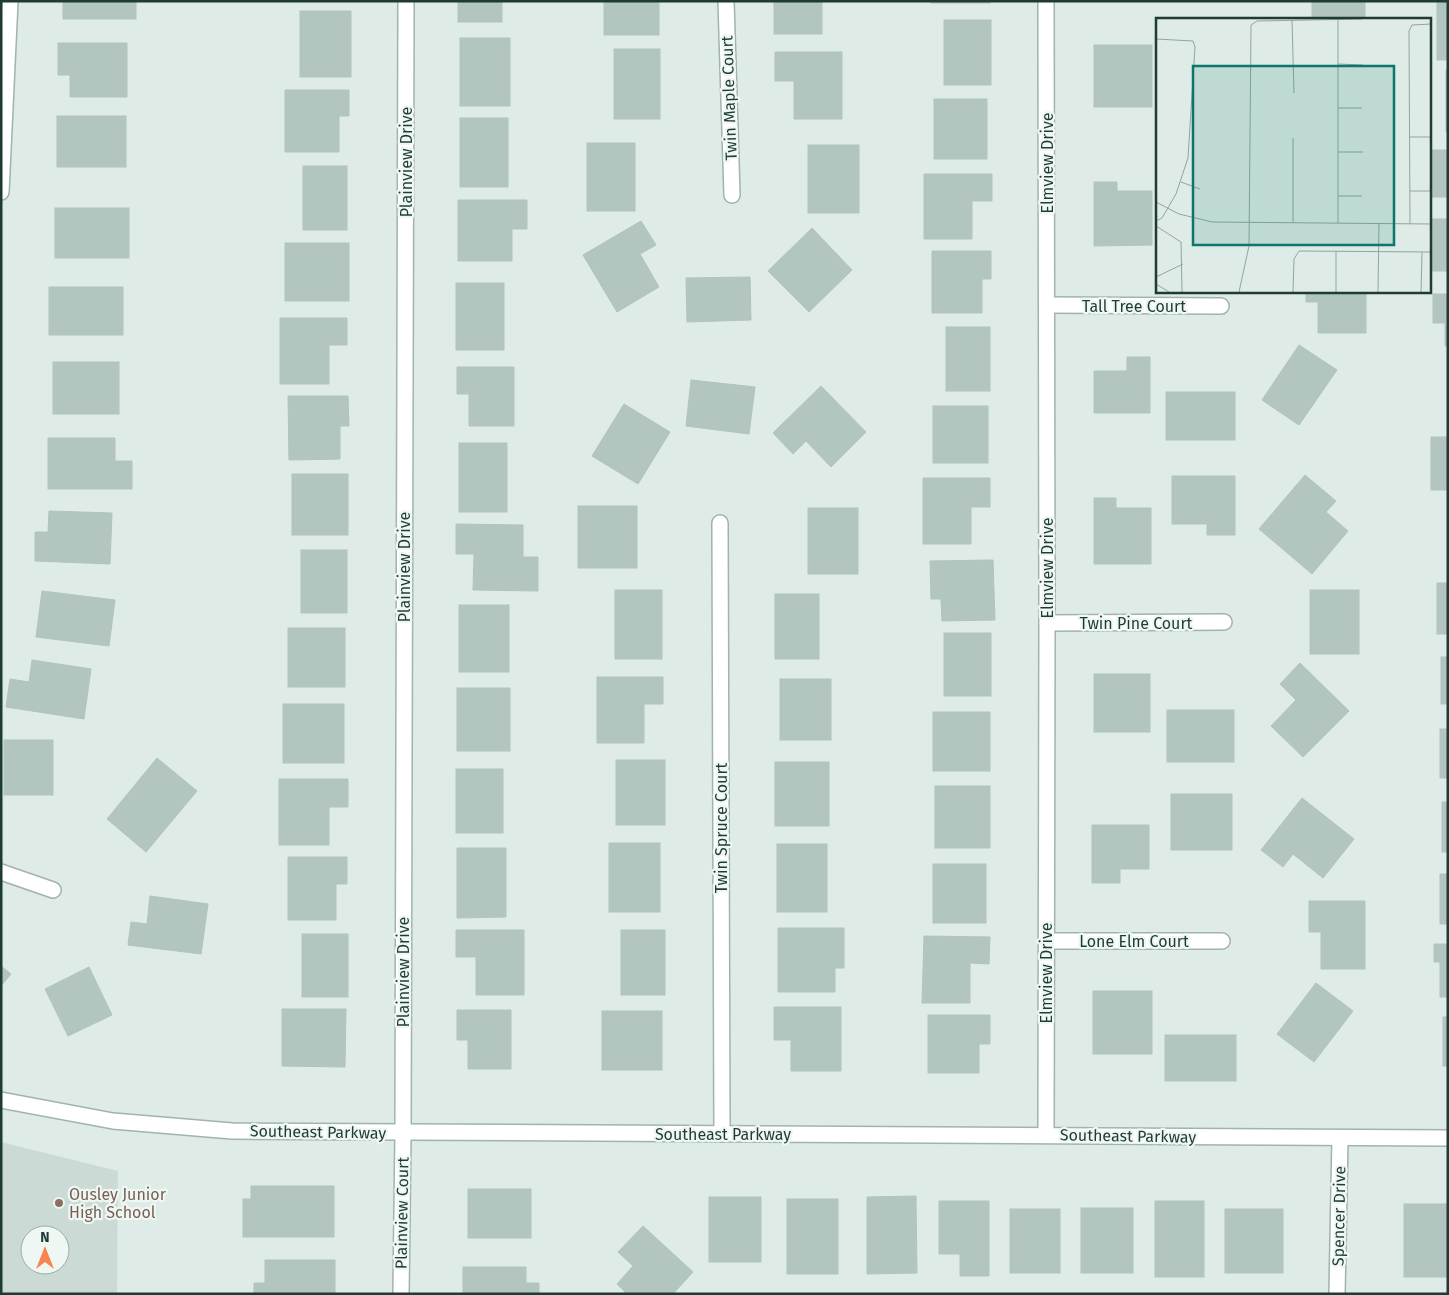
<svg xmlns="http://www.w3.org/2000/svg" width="1449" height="1295" font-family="'Fira Sans',sans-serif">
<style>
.built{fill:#ccdad5;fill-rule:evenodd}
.building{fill:#b3c5bf;stroke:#b0c4bd}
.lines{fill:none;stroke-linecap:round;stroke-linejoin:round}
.minor-casing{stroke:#a1b3ad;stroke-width:18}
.tertiary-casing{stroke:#a1b3ad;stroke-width:18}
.minor{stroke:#fff;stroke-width:15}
.tertiary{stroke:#fff;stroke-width:15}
.education-dot{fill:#8d6e63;stroke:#eff7f3;stroke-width:2}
.labels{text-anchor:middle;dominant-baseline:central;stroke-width:4.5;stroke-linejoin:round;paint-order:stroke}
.street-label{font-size:16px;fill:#1f3b35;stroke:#eff7f3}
.education-label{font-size:16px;fill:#785e54;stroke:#eff7f3;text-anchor:start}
.inset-road{fill:none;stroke:#92a59f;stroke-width:1}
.view{fill:#0f766e;fill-opacity:0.15;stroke:#0f766e;stroke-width:2.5}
.inset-edge{fill:none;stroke:#1f3b35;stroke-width:2.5}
</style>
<rect width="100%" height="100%" fill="#deebe6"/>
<path class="built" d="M 1,1142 L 118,1171 L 117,1294 L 1,1294 ZM 30,1235 L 60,1235 L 60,1265 L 30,1265 Z"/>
<g class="building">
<rect x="63" y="1" width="73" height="18"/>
<rect x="458" y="1" width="44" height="21"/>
<rect x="604" y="1" width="55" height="34"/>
<rect x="774" y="1" width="48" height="33"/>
<rect x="931" y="1" width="59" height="2"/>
<rect x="1312" y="1" width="53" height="18"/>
<rect x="1437" y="1" width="11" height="59"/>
<rect x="300" y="11" width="51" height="66"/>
<rect x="944" y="20" width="47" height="65"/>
<rect x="460" y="38" width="50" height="68"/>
<path d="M 58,43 L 127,43 L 127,97 L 70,97 L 70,75 L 58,75 Z"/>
<rect x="1094" y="45" width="58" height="62"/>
<rect x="614" y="49" width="46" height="70"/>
<path d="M 775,52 L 842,52 L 842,119 L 794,119 L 794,81 L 775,81 Z"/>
<rect x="1446" y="70" width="2" height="61"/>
<path d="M 285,90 L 349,90 L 349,116 L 339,116 L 339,152 L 285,152 Z"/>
<rect x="934" y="99" width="53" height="60"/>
<rect x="57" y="116" width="69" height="51"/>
<rect x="460" y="118" width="48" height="69"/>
<rect x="587" y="143" width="48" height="68"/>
<rect x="808" y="145" width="51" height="68"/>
<rect x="1430" y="150" width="18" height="47"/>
<rect x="303" y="166" width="44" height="64"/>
<path d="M 924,174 L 992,174 L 992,201 L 972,201 L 972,239 L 924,239 Z"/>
<path d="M 1094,182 L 1117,182 L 1117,191 L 1152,191 L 1152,245 L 1094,246 Z"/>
<path d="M 458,200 L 527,200 L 527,229 L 512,229 L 512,261 L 458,261 Z"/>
<rect x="55" y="208" width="74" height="50"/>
<rect x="1430" y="219" width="18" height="52"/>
<path d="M 641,221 L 656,245 L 640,254 L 659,287 L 617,312 L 583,255 Z"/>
<path d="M 812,228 L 852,270 L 809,312 L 768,271 Z"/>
<rect x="285" y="243" width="64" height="58"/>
<path d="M 932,251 L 991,251 L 991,279 L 982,279 L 982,313 L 932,313 Z"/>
<path d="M 750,277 L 751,320 L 687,322 L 686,278 Z"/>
<rect x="456" y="283" width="48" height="67"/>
<rect x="49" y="287" width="74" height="48"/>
<path d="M 1306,291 L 1366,291 L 1366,333 L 1318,333 L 1318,302 L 1306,302 Z"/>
<path d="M 1433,294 L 1448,294 L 1448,346 L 1445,346 L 1445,323 L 1433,323 Z"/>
<path d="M 280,318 L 347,318 L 347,345 L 329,345 L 329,384 L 280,384 Z"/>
<rect x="946" y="327" width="44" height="64"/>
<path d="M 1299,345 L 1337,370 L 1299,425 L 1262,400 Z"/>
<path d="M 1127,357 L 1150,357 L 1150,413 L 1094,413 L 1094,371 L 1127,371 Z"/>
<rect x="53" y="362" width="66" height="52"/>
<path d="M 457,367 L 514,367 L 514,426 L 469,426 L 469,394 L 457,394 Z"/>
<path d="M 691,380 L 755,387 L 749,434 L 686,426 Z"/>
<path d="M 821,386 L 866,432 L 831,467 L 806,441 L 793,454 L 773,433 Z"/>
<rect x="1166" y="392" width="69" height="48"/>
<path d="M 288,396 L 348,396 L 349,426 L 340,426 L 340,459 L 289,460 Z"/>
<path d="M 624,404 L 670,432 L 638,484 L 592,456 Z"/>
<rect x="933" y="406" width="55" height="57"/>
<rect x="1431" y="437" width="17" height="53"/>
<path d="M 48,438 L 115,438 L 115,461 L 132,461 L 132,489 L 48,489 Z"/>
<rect x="459" y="443" width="48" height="69"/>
<rect x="292" y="474" width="56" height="61"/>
<path d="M 1305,475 L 1336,501 L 1326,512 L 1348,531 L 1312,574 L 1259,529 Z"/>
<path d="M 1172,476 L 1235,476 L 1235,535 L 1207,535 L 1207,524 L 1172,524 Z"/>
<path d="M 923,478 L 990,478 L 990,507 L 971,507 L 971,544 L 923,544 Z"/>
<path d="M 1094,498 L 1116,498 L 1116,508 L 1151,508 L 1151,564 L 1094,564 Z"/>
<rect x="578" y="506" width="59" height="62"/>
<rect x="808" y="508" width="50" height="66"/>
<path d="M 49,511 L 112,513 L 110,564 L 35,561 L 35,532 L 48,532 Z"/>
<path d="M 456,524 L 523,525 L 523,557 L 538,557 L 538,591 L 473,590 L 474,554 L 456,554 Z"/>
<rect x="301" y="550" width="46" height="63"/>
<path d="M 993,560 L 995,620 L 942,621 L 941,599 L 931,599 L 930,561 Z"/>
<rect x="1437" y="583" width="11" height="51"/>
<rect x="615" y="590" width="47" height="69"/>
<rect x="1310" y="590" width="49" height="64"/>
<path d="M 42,591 L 115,600 L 109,646 L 36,637 Z"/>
<rect x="775" y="594" width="44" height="65"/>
<rect x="459" y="605" width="50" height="67"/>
<rect x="288" y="628" width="57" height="59"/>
<rect x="944" y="633" width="47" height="63"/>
<rect x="1441" y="657" width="7" height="47"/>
<path d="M 32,660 L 91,669 L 84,719 L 6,707 L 10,679 L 29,682 Z"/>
<path d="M 1300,663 L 1349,711 L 1303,757 L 1271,726 L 1296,700 L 1280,684 Z"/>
<rect x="1094" y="674" width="56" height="58"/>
<path d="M 597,677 L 663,677 L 663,704 L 644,704 L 644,743 L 597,743 Z"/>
<rect x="780" y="679" width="51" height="61"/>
<rect x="457" y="688" width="53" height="63"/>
<rect x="283" y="704" width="61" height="59"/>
<rect x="1167" y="710" width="67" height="52"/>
<rect x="933" y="712" width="57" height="59"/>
<rect x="1440" y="729" width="8" height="49"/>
<rect x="4" y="740" width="49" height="55"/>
<path d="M 157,758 L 197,791 L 146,852 L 107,819 Z"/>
<rect x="616" y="760" width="49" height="65"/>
<rect x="775" y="762" width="54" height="64"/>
<rect x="456" y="769" width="47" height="64"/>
<path d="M 279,779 L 348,779 L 348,807 L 329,807 L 329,845 L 279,845 Z"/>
<rect x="935" y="786" width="55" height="62"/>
<rect x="1171" y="794" width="61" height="56"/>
<path d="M 1302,798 L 1354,839 L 1323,878 L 1293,854 L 1283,867 L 1261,850 Z"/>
<rect x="1442" y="802" width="6" height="50"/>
<path d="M 1092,825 L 1149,825 L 1149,869 L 1120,869 L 1120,883 L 1092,883 Z"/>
<rect x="609" y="843" width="51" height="69"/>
<rect x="777" y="844" width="50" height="68"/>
<path d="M 457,848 L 506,848 L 506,917 L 457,918 Z"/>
<path d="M 288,857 L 347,857 L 347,884 L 336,884 L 336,920 L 288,920 Z"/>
<rect x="933" y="864" width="53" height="59"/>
<rect x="1440" y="874" width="8" height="50"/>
<path d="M 150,896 L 208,904 L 201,954 L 128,945 L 131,922 L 147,924 Z"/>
<path d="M 1309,901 L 1365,901 L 1365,969 L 1321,969 L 1321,932 L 1309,932 Z"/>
<path d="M 778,928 L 844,928 L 844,968 L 835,968 L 835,992 L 778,992 Z"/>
<path d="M 456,930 L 524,930 L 524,995 L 476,995 L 476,957 L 456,957 Z"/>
<rect x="621" y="930" width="44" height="65"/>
<rect x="302" y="934" width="46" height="63"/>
<path d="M 924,936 L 990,937 L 989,964 L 970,963 L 970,1003 L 922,1003 Z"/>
<path d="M 1434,944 L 1448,944 L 1448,997 L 1440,997 L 1440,962 L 1434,962 Z"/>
<path d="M 1,966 L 11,974 L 1,986 Z"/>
<path d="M 89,967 L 112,1015 L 68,1036 L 45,989 Z"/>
<path d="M 1316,983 L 1353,1011 L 1314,1062 L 1277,1034 Z"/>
<rect x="1093" y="991" width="59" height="63"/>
<path d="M 774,1007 L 841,1007 L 841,1071 L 791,1071 L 791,1040 L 774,1040 Z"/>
<path d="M 282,1009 L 346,1009 L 345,1067 L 282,1066 Z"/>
<path d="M 457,1010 L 511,1010 L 511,1069 L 468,1069 L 468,1040 L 457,1040 Z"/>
<rect x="602" y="1011" width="60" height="59"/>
<path d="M 928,1015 L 990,1015 L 990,1044 L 979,1044 L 979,1073 L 928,1073 Z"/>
<rect x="1443" y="1017" width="5" height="49"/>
<rect x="1165" y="1035" width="71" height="46"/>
<path d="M 251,1186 L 334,1186 L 334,1237 L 243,1237 L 243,1199 L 251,1199 Z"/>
<rect x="468" y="1189" width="63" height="49"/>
<path d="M 916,1196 L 917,1273 L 867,1274 L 867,1197 Z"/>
<rect x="709" y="1197" width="52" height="65"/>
<rect x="787" y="1199" width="51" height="75"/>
<path d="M 939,1201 L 989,1201 L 989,1276 L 960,1276 L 960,1254 L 939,1254 Z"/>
<rect x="1155" y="1201" width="49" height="76"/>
<rect x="1404" y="1204" width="44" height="73"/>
<rect x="1081" y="1208" width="52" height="65"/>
<rect x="1010" y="1209" width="50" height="64"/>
<rect x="1225" y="1209" width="58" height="64"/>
<path d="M 643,1226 L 693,1272 L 673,1294 L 627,1294 L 617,1284 L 633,1266 L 618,1252 Z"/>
<path d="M 265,1260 L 335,1260 L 335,1294 L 254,1294 L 254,1283 L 265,1283 Z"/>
<path d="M 463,1267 L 526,1267 L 526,1283 L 539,1283 L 539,1294 L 463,1294 Z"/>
</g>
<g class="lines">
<defs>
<g id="minor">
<path d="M 726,1 L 732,195"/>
<path d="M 1,192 L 10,1"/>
<path d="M 1047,305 L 1221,306"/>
<path d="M 720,523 L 722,1134"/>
<path d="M 1047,623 L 1224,622"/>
<path d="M 1,872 L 53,890"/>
<path d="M 1046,941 L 1222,941"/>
<path d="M 1046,1135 L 1047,623 L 1046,1"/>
<path d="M 401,1294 L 403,1133 L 406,1"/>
<path d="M 1337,1294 L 1340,1138"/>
</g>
<path id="tertiary" d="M 1,1100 L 113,1121 L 232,1131 L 1448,1138"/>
</defs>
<use href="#minor" class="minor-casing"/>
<use href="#tertiary" class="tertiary-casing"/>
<use href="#minor" class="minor"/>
<use href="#tertiary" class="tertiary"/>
</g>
<circle class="education-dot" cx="59" cy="1203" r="5"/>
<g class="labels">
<g class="street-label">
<text transform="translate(729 98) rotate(-92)">Twin Maple Court</text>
<text transform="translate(406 162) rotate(-90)">Plainview Drive</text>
<text transform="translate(1047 163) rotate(-90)">Elmview Drive</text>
<text x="1134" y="306">Tall Tree Court</text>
<text transform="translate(404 567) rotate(-90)">Plainview Drive</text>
<text transform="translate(1047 568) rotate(-90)">Elmview Drive</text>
<text x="1136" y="623">Twin Pine Court</text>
<text transform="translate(721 828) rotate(-90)">Twin Spruce Court</text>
<text x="1134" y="941">Lone Elm Court</text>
<text transform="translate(403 972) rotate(-90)">Plainview Drive</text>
<text transform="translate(1046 973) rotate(-90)">Elmview Drive</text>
<text transform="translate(318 1132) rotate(1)">Southeast Parkway</text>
<text x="723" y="1134">Southeast Parkway</text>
<text transform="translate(1128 1136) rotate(1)">Southeast Parkway</text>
<text transform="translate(402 1213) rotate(-89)">Plainview Court</text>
<text transform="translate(1339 1216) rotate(-89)">Spencer Drive</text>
</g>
<g class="education-label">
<text x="69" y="1194">Ousley Junior<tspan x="69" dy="18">High School</tspan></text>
</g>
</g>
<g transform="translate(1156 18)">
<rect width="275" height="275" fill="#deebe6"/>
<path class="inset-road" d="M 136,2 L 138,75M 0,21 L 37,23 L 39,29 L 32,140 L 20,176 L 6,200 L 0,203M 182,46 L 207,47M 182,90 L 206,90M 253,119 L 275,119M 137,120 L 137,205M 182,134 L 207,134M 25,164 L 44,171M 254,173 L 275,173M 182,178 L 206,178M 0,184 L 23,196 L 56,204 L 275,206M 182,205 L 182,2M 254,206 L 253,13 L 256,7 L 275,6M 0,208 L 25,224 L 26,274M 0,259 L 27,246M 0,266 L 13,274M 83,274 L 93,228 L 95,7 L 101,3 L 206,1M 137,274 L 138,241 L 143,233 L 275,234M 180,274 L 180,233M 222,274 L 223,206M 265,274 L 266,234"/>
<path class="view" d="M 37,48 L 238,48 L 238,227 L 37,227 Z"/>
<rect width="275" height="275" class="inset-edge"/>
</g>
<rect width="1449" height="1295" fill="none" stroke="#1f3b35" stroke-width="5"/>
<g transform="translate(45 1250)"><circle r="24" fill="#eff7f3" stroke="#9caca7"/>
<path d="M0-4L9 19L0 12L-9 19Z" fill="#f8844f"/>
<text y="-8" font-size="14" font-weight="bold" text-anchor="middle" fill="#1f3b35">N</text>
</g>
</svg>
